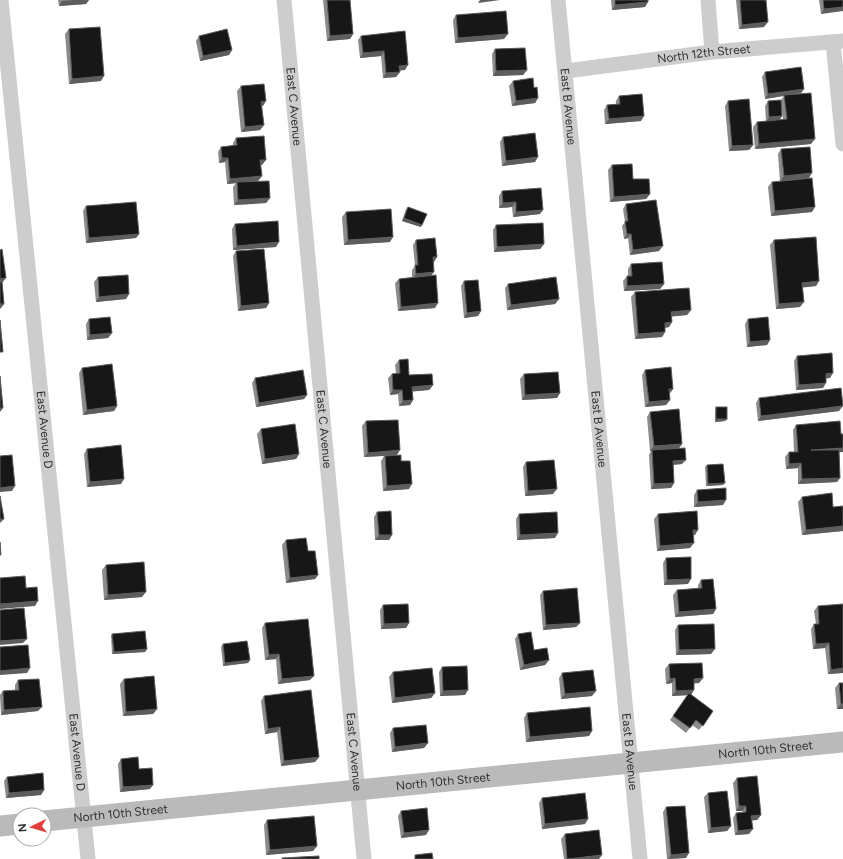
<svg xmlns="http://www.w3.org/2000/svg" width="843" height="859" font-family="Figtree,sans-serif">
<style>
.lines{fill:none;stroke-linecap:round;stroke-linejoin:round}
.street{stroke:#cdcdcd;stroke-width:15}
.secondary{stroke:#bababa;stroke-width:21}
.wall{fill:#8b8b8b;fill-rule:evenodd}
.shaded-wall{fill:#5d5d5d}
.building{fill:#171717;stroke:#5d5d5d}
.labels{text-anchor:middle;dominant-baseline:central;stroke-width:4;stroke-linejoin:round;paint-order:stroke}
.street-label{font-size:12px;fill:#303030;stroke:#fff}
</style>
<rect width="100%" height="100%" fill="#fff"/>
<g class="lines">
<g class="street">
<path id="s1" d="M 1,0 L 88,859"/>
<path id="s2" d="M 284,0 L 364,859"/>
<path id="s3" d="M 558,0 L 640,859"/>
<path d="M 708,0 L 712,52"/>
<path d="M 833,42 L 843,144"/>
<path id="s4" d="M 566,71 L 712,52 L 843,41"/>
</g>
<g class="secondary">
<path id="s5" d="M 44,821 L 843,742"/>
<path d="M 0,826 L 20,824"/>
</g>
</g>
<g class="wall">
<path d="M 58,0 L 89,0 L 86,4 L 59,6 Z"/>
<path d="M 323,0 L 350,0 L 353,34 L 350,39 L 327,41 Z"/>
<path d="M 611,0 L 648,0 L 645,7 L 612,10 Z"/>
<path d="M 736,0 L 766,0 L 764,27 L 739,29 Z"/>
<path d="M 819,0 L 843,0 L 821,14 Z"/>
<path d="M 456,15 L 504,39 L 455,43 L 453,20 Z"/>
<path d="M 69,29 L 101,81 L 69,84 L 65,34 Z"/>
<path d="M 405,31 L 405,70 L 400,70 L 400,72 L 396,77 L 383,78 L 381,56 L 360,58 L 358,40 L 361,36 Z"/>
<path d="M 199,36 L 232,50 L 229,55 L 200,61 L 196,41 Z"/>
<path d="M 495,49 L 527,70 L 523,75 L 493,76 L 492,54 Z"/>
<path d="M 765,72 L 804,89 L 801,93 L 795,94 L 811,144 L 755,149 L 753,127 L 757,122 L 766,121 L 765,106 L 768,101 L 781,100 L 784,96 L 765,99 L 762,77 ZM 782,111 L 783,120 L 779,120 L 782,116 Z"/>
<path d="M 513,81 L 534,88 L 538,98 L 535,103 L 512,106 L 509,86 Z"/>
<path d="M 241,86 L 263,106 L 262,106 L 264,125 L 260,130 L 241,132 L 237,91 Z"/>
<path d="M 619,96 L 641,121 L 605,124 L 604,110 L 607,105 L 616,104 L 616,101 Z"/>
<path d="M 728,101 L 753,145 L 749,150 L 729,151 L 725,106 Z"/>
<path d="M 503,137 L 535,162 L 502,166 L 500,142 Z"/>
<path d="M 236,138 L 262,165 L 261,165 L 262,176 L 258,181 L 270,198 L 266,203 L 234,205 L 233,187 L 236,183 L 227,184 L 225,162 L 219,163 L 218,152 L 221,147 L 233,146 L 233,143 Z"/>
<path d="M 781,149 L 809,178 L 780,181 L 778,154 Z"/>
<path d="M 612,165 L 633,179 L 650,194 L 646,199 L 610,202 L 608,170 Z"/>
<path d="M 772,182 L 812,212 L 771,216 L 768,187 Z"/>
<path d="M 502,191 L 540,214 L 513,217 L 512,207 L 499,208 L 499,196 Z"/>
<path d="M 626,204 L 659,251 L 630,255 L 628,238 L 624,239 L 622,226 L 625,222 L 623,209 Z"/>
<path d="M 86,206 L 139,234 L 136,238 L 86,243 L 83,211 Z"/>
<path d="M 408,207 L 421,227 L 402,221 L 406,209 Z"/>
<path d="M 346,212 L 390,242 L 344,245 L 342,217 Z"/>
<path d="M 235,224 L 276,247 L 233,250 L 232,229 Z"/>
<path d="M 496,225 L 544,244 L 540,249 L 494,252 L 493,230 Z"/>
<path d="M 416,240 L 437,257 L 433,262 L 431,276 L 435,308 L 398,311 L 395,283 L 399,279 L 412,277 L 412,270 L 415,266 L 413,245 Z"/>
<path d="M 774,240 L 819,281 L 816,286 L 803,287 L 800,307 L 776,309 L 770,245 Z"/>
<path d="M 236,251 L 269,303 L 266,308 L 238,311 L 233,256 Z"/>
<path d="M 631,264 L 664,284 L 660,289 L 624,291 L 623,281 L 627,276 L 628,276 L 628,269 Z"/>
<path d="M 98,277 L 129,294 L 126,299 L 96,302 L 94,282 Z"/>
<path d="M 464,281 L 481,311 L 478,316 L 464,318 L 461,286 Z"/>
<path d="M 508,284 L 559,299 L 555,304 L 507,310 L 505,288 Z"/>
<path d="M 635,292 L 691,310 L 687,315 L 672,316 L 672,322 L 669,327 L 665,328 L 665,332 L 662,337 L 635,339 L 631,297 Z"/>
<path d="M 89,319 L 112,333 L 108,338 L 87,340 L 86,324 Z"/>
<path d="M 748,319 L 770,340 L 767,345 L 747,347 L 745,324 Z"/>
<path d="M 797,356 L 830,378 L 826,378 L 823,388 L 796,390 L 794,361 Z"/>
<path d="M 399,360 L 409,375 L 433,385 L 429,390 L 412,391 L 413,400 L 410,405 L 399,406 L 398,394 L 390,395 L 388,378 L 392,374 L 396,373 L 395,365 Z"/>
<path d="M 82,368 L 117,406 L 114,411 L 83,415 L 79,373 Z"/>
<path d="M 645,370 L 673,389 L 670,393 L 669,394 L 670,400 L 666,405 L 645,407 L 642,375 Z"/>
<path d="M 524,374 L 560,393 L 557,398 L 522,400 L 520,379 Z"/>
<path d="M 255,378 L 307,395 L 304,399 L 256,407 L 252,383 Z"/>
<path d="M 759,398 L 839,411 L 758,421 L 756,403 Z"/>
<path d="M 716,407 L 727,419 L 725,421 L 715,422 L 715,410 Z"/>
<path d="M 650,412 L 682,444 L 679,448 L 682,464 L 673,465 L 674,483 L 671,488 L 651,489 L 649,455 L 651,451 L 650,451 L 647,417 Z"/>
<path d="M 366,421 L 397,455 L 401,461 L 409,489 L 383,491 L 381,461 L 384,456 L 364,457 L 362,426 Z"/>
<path d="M 796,425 L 839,453 L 840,478 L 837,482 L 798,484 L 798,468 L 786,469 L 785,457 L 789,452 L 794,452 L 793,430 Z"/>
<path d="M 261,429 L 299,454 L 296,459 L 262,464 L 257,434 Z"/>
<path d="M 87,449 L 121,484 L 87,487 L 84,454 Z"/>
<path d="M 526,462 L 553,494 L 525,496 L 523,467 Z"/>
<path d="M 707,465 L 723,485 L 706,486 L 705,467 Z"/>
<path d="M 697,490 L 723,505 L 694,507 L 694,495 Z"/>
<path d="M 802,497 L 833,507 L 843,506 L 843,531 L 802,535 L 798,502 Z"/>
<path d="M 377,512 L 392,535 L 389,540 L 375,540 L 374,517 Z"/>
<path d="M 519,514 L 555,538 L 517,540 L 516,519 Z"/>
<path d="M 658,514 L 695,535 L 693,535 L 690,548 L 657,551 L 654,519 Z"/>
<path d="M 286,540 L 308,551 L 318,575 L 315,579 L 286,583 L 282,545 Z"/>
<path d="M 666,558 L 688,584 L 664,585 L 663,563 Z"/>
<path d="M 106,565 L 142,597 L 104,600 L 102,570 Z"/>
<path d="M 701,580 L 716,609 L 713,614 L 675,617 L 673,595 L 677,590 L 698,588 L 698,585 Z"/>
<path d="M 543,591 L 580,623 L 576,627 L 543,630 L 540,595 Z"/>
<path d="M 383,605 L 409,623 L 406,628 L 381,629 L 380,610 Z"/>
<path d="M 818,606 L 843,673 L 828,674 L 825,648 L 813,649 L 811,629 L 814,624 L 816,624 L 814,611 Z"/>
<path d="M 265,623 L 310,680 L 278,684 L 276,659 L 265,660 L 262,628 Z"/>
<path d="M 678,625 L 711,654 L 676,655 L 675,630 Z"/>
<path d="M 112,634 L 147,649 L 145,652 L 112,654 L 111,636 Z"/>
<path d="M 518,634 L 534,650 L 549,660 L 545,665 L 520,670 L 515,639 Z"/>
<path d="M 223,644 L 250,660 L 248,663 L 223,666 L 221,647 Z"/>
<path d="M 669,664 L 703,678 L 699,683 L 694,683 L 691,695 L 713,711 L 699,730 L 692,725 L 686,733 L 670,720 L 688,695 L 672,696 L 672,683 L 666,684 L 665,669 Z"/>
<path d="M 442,667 L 465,695 L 440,696 L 439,672 Z"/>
<path d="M 393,672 L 435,693 L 431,698 L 392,703 L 389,677 Z"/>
<path d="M 562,673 L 592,696 L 561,699 L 559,678 Z"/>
<path d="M 124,679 L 157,709 L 153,714 L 123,716 L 120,684 Z"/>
<path d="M 18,680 L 38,711 L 1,715 L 0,695 L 3,691 L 15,690 L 15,685 Z"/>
<path d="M 839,683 L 843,709 L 837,709 L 835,688 Z"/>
<path d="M 264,696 L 319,757 L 315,762 L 281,766 L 277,732 L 265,734 L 261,701 Z"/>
<path d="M 527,713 L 592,731 L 589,736 L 526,742 L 524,718 Z"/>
<path d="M 393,728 L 428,743 L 424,748 L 392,752 L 390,733 Z"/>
<path d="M 121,759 L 139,769 L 150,789 L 120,792 L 118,764 Z"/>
<path d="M 7,777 L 44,790 L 41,795 L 6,798 L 4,781 Z"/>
<path d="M 737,778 L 761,815 L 757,820 L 752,820 L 749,834 L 735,835 L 733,818 L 736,813 L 743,813 L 742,811 L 736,811 L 733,783 Z"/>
<path d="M 708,793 L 731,826 L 727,831 L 708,833 L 704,797 Z"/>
<path d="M 542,798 L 585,824 L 542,829 L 539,803 Z"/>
<path d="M 666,807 L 686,858 L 667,859 L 663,812 Z"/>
<path d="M 401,811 L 426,835 L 401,838 L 398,816 Z"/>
<path d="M 267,820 L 317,846 L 313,851 L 266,855 L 264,825 Z"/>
<path d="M 565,834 L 599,859 L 564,859 L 561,839 Z"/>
</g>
<g class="shaded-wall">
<path d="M 74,0 L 89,0 L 86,4 L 59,6 L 62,1 Z"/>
<path d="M 480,0 L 500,0 L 478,3 Z"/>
<path d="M 648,2 L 645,7 L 612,10 L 615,5 Z"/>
<path d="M 843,7 L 843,11 L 821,14 L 824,9 Z"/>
<path d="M 768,22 L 764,27 L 739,29 L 742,25 Z"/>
<path d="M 353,34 L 350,39 L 327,41 L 330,36 Z"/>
<path d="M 508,34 L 504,39 L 455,43 L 458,38 Z"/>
<path d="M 232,50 L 229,55 L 200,61 L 203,56 Z"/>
<path d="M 384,51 L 381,56 L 360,58 L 363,53 Z"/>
<path d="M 408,65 L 405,70 L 396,71 L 399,66 Z"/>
<path d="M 527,70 L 523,75 L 493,76 L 496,71 Z"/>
<path d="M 400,72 L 396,77 L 383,78 L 386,73 Z"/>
<path d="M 104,76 L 101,81 L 69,84 L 72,79 Z"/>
<path d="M 804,89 L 801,93 L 765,99 L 768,94 Z"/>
<path d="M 538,98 L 535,103 L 512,106 L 516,101 Z"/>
<path d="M 266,101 L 263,106 L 258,107 L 261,102 Z"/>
<path d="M 644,116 L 641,121 L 605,124 L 609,119 Z"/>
<path d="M 782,116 L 779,121 L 766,122 L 769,117 Z"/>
<path d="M 264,125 L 260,130 L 241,132 L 245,127 Z"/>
<path d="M 815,139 L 811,144 L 755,149 L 759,144 Z"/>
<path d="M 753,145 L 749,150 L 729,151 L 732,146 Z"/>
<path d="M 538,157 L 535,162 L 502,166 L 506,161 Z"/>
<path d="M 222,158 L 228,158 L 225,162 L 219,163 Z"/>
<path d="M 260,160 L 266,160 L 262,165 L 257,165 Z"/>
<path d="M 812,173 L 809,178 L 780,181 L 784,176 Z"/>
<path d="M 262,176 L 258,181 L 227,184 L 230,179 Z"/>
<path d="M 650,194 L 646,199 L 610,202 L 614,197 Z"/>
<path d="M 270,198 L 266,203 L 234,205 L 238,200 Z"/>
<path d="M 516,202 L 512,207 L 499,208 L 503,203 Z"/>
<path d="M 815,207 L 812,212 L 771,216 L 775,211 Z"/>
<path d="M 543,210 L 540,214 L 513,217 L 516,212 Z"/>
<path d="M 404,218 L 422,225 L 421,227 L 402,221 Z"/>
<path d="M 139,234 L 136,238 L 86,243 L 89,238 Z"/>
<path d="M 627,234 L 631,234 L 628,238 L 624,239 Z"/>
<path d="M 393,237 L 390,242 L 344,245 L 348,240 Z"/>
<path d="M 279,242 L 276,247 L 233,250 L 237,246 Z"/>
<path d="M 544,244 L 540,249 L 494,252 L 497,247 Z"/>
<path d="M 663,246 L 659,251 L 630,255 L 633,250 Z"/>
<path d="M 433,257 L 437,257 L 434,262 L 429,262 Z"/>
<path d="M 434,272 L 430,277 L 412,279 L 416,274 Z"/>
<path d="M 6,278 L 2,283 L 0,283 L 0,279 Z"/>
<path d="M 819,281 L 816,286 L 799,288 L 802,283 Z"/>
<path d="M 664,284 L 660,289 L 624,291 L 627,286 Z"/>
<path d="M 129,294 L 126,299 L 96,302 L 99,297 Z"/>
<path d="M 559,299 L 555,304 L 507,310 L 511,305 Z"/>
<path d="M 804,302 L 800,307 L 776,309 L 779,304 Z"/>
<path d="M 269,303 L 266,308 L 238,311 L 241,306 Z"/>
<path d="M 438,303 L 435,308 L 398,311 L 401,307 Z"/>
<path d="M 0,304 L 4,304 L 1,308 L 0,309 Z"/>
<path d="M 691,310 L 687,315 L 668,317 L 671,312 Z"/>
<path d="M 481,311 L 478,316 L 464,318 L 467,313 Z"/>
<path d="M 672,322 L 669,327 L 661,328 L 665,323 Z"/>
<path d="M 665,332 L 662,337 L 635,339 L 638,334 Z"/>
<path d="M 112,333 L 108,338 L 87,340 L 90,335 Z"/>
<path d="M 770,340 L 767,345 L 747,347 L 750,342 Z"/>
<path d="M 833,373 L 830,378 L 822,379 L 826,374 Z"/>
<path d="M 826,383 L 823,388 L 796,390 L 799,385 Z"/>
<path d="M 433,385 L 429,390 L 408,392 L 412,387 Z"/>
<path d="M 669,389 L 673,389 L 670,393 L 665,394 Z"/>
<path d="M 393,390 L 402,390 L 398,394 L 390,395 Z"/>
<path d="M 560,393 L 557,398 L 522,400 L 525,395 Z"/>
<path d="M 307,395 L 304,399 L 256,407 L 259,403 Z"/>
<path d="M 413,400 L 410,405 L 399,406 L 403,401 Z"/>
<path d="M 670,400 L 666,405 L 645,407 L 649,402 Z"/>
<path d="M 117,406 L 114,411 L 83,415 L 87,410 Z"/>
<path d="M 843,406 L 839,411 L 758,421 L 761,416 Z"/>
<path d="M 0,408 L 3,408 L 0,412 Z"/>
<path d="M 716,419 L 727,419 L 725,421 L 715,422 Z"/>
<path d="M 682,444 L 679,448 L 650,451 L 654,446 Z"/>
<path d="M 843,448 L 843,452 L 807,455 L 811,450 Z"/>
<path d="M 400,450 L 397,455 L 364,457 L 368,453 Z"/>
<path d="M 299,454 L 296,459 L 262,464 L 265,459 Z"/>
<path d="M 686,460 L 682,464 L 669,465 L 673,461 Z"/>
<path d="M 801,463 L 798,468 L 786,469 L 789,464 Z"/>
<path d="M 840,478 L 837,482 L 798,484 L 802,479 Z"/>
<path d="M 124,479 L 121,484 L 87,487 L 90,482 Z"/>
<path d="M 674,483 L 671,488 L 651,489 L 654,484 Z"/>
<path d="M 725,483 L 723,485 L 706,486 L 708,484 Z"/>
<path d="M 412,484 L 409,489 L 383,491 L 387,486 Z"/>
<path d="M 15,486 L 12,491 L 0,492 L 0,488 Z"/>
<path d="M 557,489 L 553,494 L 525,496 L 528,491 Z"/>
<path d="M 726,500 L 723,505 L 694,507 L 698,502 Z"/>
<path d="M 0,519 L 4,519 L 0,523 Z"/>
<path d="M 843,526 L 843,531 L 802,535 L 806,530 Z"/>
<path d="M 693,530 L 698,530 L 695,535 L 689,535 Z"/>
<path d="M 558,533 L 555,538 L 517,540 L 520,535 Z"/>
<path d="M 379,535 L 392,535 L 389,540 L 375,540 Z"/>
<path d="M 694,543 L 690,548 L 657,551 L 660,546 Z"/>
<path d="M 318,575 L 315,579 L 286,583 L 290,578 Z"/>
<path d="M 691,579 L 688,584 L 664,585 L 667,580 Z"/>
<path d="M 146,592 L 142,597 L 104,600 L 108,595 Z"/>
<path d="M 38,601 L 35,606 L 0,609 L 0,604 Z"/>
<path d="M 716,609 L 713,614 L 675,617 L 679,612 Z"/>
<path d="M 409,623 L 406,628 L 381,629 L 384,624 Z"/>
<path d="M 580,623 L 576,627 L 543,630 L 546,625 Z"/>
<path d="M 27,639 L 23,643 L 0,645 L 0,641 Z"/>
<path d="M 829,643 L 825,648 L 813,649 L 816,644 Z"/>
<path d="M 147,649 L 145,652 L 112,654 L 114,652 Z"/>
<path d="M 715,649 L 711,654 L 676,655 L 679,650 Z"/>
<path d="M 279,654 L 276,659 L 265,660 L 269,655 Z"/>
<path d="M 250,660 L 248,663 L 223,666 L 225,663 Z"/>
<path d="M 549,660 L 545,665 L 520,670 L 524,665 Z"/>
<path d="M 30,668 L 27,673 L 0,675 L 0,671 Z"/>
<path d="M 843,668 L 843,673 L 828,674 L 831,670 Z"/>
<path d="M 314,676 L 310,680 L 278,684 L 282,679 Z"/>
<path d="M 675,678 L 672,683 L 666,684 L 670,679 Z"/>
<path d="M 703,678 L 699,683 L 690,684 L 694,679 Z"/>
<path d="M 468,690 L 465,695 L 440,696 L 443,691 Z"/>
<path d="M 694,690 L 691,695 L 672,696 L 676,691 Z"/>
<path d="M 596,691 L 592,696 L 561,699 L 565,694 Z"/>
<path d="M 435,693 L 431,698 L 392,703 L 395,698 Z"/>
<path d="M 841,704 L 843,704 L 843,709 L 837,709 Z"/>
<path d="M 42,707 L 38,711 L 1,715 L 4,710 Z"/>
<path d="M 157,709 L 153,714 L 123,716 L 126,712 Z"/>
<path d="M 280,727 L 277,732 L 265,734 L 268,729 Z"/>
<path d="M 592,731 L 589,736 L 526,742 L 530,737 Z"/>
<path d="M 428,743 L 424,748 L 392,752 L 395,747 Z"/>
<path d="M 319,757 L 315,762 L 281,766 L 284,761 Z"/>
<path d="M 153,785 L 150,789 L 120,792 L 123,787 Z"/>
<path d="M 44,790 L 41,795 L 6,798 L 9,793 Z"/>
<path d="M 739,806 L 746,806 L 742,811 L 736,811 Z"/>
<path d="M 761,815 L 757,820 L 748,821 L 751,816 Z"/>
<path d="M 588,819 L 585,824 L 542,829 L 545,824 Z"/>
<path d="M 731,826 L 727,831 L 708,833 L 711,828 Z"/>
<path d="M 753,829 L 749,834 L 735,835 L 738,831 Z"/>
<path d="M 429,830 L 426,835 L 401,838 L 404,833 Z"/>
<path d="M 317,846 L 313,851 L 266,855 L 270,850 Z"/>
<path d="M 689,853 L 686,858 L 668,859 L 671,855 Z"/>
<path d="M 602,855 L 599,859 L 567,859 Z"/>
</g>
<g class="building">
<path d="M 327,0 L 350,0 L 353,34 L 330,36 Z"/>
<path d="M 615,0 L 648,0 L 648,2 L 615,5 Z"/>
<path d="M 740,0 L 766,0 L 768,22 L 742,25 Z"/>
<path d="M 823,0 L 843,0 L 843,7 L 824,9 Z"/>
<path d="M 506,11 L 508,34 L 458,38 L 456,15 Z"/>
<path d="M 100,27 L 104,76 L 72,79 L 69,29 Z"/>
<path d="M 227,29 L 232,50 L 203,56 L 199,36 Z"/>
<path d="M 405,31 L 408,65 L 399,66 L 400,72 L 386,73 L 384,51 L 363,53 L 361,36 Z"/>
<path d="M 525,48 L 527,70 L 496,71 L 495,49 Z"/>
<path d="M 801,67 L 804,89 L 768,94 L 765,72 Z"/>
<path d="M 533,78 L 534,88 L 537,87 L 538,98 L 516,101 L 513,81 Z"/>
<path d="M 264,84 L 266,101 L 261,102 L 264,125 L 245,127 L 241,86 Z"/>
<path d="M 811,93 L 815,139 L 759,144 L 757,122 L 787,119 L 784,95 Z"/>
<path d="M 642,94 L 644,116 L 609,119 L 607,105 L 620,104 L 619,96 Z"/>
<path d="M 749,99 L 753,145 L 732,146 L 728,101 Z"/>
<path d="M 781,100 L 782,116 L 769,117 L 768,101 Z"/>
<path d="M 535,133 L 538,157 L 506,161 L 503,137 Z"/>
<path d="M 264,136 L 266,160 L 260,160 L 262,176 L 230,179 L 228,158 L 222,158 L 221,147 L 237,145 L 236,138 Z"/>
<path d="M 810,147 L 812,173 L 784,176 L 781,149 Z"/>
<path d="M 632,164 L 633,179 L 649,179 L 650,194 L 614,197 L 612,165 Z"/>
<path d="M 812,178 L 815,207 L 775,211 L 772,182 Z"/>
<path d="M 269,181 L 270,198 L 238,200 L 237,182 Z"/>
<path d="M 541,188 L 543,210 L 516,212 L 516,202 L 503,203 L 502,191 Z"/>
<path d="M 656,200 L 663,246 L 633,250 L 631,234 L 627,234 L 625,221 L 628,221 L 626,204 Z"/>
<path d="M 136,202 L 139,234 L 89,238 L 86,206 Z"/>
<path d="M 408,207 L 427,214 L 422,225 L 404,218 Z"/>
<path d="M 391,209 L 393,237 L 348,240 L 346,212 Z"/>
<path d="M 278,221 L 279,242 L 237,246 L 235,224 Z"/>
<path d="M 543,223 L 544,244 L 497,247 L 496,225 Z"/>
<path d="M 816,237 L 819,281 L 802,283 L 804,302 L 779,304 L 774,240 Z"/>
<path d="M 435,238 L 437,257 L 433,257 L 434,272 L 416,274 L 415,265 L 418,265 L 416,240 Z"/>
<path d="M 2,249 L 6,278 L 0,279 L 0,250 Z"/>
<path d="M 264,249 L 269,303 L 241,306 L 236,251 Z"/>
<path d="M 662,262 L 664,284 L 627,286 L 627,276 L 632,276 L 631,264 Z"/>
<path d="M 128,275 L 129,294 L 99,297 L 98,277 Z"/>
<path d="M 436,275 L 438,303 L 401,307 L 399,279 Z"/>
<path d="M 556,277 L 559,299 L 511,305 L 508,284 Z"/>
<path d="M 478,280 L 481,311 L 467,313 L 464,281 Z"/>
<path d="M 0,282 L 2,282 L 4,304 L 0,304 Z"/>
<path d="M 689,288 L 691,310 L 671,312 L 672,322 L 665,323 L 665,332 L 638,334 L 635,292 Z"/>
<path d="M 110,317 L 112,333 L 90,335 L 89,319 Z"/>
<path d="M 768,317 L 770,340 L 750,342 L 748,319 Z"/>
<path d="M 0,320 L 3,352 L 0,352 Z"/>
<path d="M 832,353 L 833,373 L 826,374 L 826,383 L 799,385 L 797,356 Z"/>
<path d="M 408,359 L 409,375 L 432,374 L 433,385 L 412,387 L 413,400 L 403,401 L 402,390 L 393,390 L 392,374 L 400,373 L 399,360 Z"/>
<path d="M 112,364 L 117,406 L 87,410 L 82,368 Z"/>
<path d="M 671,367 L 673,389 L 669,389 L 670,400 L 649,402 L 645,370 Z"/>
<path d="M 303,370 L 307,395 L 259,403 L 255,378 Z"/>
<path d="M 558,372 L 560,393 L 525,395 L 524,374 Z"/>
<path d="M 0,376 L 3,408 L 0,408 Z"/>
<path d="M 841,388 L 843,406 L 761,416 L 759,398 Z"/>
<rect x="716" y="407" width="11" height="12"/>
<path d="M 679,409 L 682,444 L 654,446 L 650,412 Z"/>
<path d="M 398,420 L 400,450 L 368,453 L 366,421 Z"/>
<path d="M 840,421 L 841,434 L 843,434 L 843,448 L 811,450 L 839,450 L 840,478 L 802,479 L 801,463 L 789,464 L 789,452 L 798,452 L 796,425 Z"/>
<path d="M 295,424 L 299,454 L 265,459 L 261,429 Z"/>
<path d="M 121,445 L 124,479 L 90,482 L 87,449 Z"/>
<path d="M 685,448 L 686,460 L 673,461 L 674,483 L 654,484 L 652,450 Z"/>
<path d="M 12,455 L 15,486 L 0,488 L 0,456 Z"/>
<path d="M 401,455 L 401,461 L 410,461 L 412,484 L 387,486 L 385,456 Z"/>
<path d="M 554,460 L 557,489 L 528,491 L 526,462 Z"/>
<path d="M 723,464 L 725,483 L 708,484 L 707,465 Z"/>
<path d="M 726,488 L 726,500 L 698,502 L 697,490 Z"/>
<path d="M 832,493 L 833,507 L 843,506 L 843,526 L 806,530 L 802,497 Z"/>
<path d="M 0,496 L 4,519 L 0,519 Z"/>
<path d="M 391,511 L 392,535 L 379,535 L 377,512 Z"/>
<path d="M 697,511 L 698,530 L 693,530 L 694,543 L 660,546 L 658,514 Z"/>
<path d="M 557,512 L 558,533 L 520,535 L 519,514 Z"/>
<path d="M 306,538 L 308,551 L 315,551 L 318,575 L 290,578 L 286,540 Z"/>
<path d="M 0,542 L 1,555 L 0,555 Z"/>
<path d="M 691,557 L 691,579 L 667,580 L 666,558 Z"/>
<path d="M 144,562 L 146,592 L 108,595 L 106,565 Z"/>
<path d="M 25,576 L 26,588 L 37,587 L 38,601 L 0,604 L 0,578 Z"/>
<path d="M 713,579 L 716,609 L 679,612 L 677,590 L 702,588 L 701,580 Z"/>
<path d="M 577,588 L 580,623 L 546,625 L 543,591 Z"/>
<path d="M 408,604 L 409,623 L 384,624 L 383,605 Z"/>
<path d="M 843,604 L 843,668 L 831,670 L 829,643 L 816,644 L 814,624 L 819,624 L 818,606 Z"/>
<path d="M 24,608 L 27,639 L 0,641 L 0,610 Z"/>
<path d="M 308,619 L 314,676 L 282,679 L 279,654 L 269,655 L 265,623 Z"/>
<path d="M 714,624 L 715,649 L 679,650 L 678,625 Z"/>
<path d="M 145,631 L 147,649 L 114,652 L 112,634 Z"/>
<path d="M 531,632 L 534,650 L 547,648 L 549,660 L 524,665 L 518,634 Z"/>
<path d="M 247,641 L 250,660 L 225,663 L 223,644 Z"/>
<path d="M 28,645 L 30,668 L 0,671 L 0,647 Z"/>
<path d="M 702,663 L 703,678 L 694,679 L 694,690 L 676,691 L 675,678 L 670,679 L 669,664 Z"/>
<path d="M 467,666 L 468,690 L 443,691 L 442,667 Z"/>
<path d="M 432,668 L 435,693 L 395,698 L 393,672 Z"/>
<path d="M 593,670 L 596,691 L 565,694 L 562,673 Z"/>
<path d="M 154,676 L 157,709 L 126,712 L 124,679 Z"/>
<path d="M 39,679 L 42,707 L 4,710 L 3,691 L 19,690 L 18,680 Z"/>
<path d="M 839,683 L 843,683 L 843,704 L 841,704 Z"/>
<path d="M 311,690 L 319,757 L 284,761 L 280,727 L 268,729 L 264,696 Z"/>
<path d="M 689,693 L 713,711 L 703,726 L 696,720 L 690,728 L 673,716 Z"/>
<path d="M 590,707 L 592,731 L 530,737 L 527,713 Z"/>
<path d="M 426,725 L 428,743 L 395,747 L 393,728 Z"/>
<path d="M 138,757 L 139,769 L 152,768 L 153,785 L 123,787 L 121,759 Z"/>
<path d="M 43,773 L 44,790 L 9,793 L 7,777 Z"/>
<path d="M 757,776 L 761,815 L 751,816 L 753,829 L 738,831 L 736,813 L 746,812 L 746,806 L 739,806 L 737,778 Z"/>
<path d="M 727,791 L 731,826 L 711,828 L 708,793 Z"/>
<path d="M 585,793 L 588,819 L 545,824 L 542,798 Z"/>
<path d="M 685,806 L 689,853 L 671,855 L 666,807 Z"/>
<path d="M 427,808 L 429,830 L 404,833 L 401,811 Z"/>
<path d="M 314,816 L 317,846 L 270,850 L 267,820 Z"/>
<path d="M 599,830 L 602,855 L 567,859 L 565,834 Z"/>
<path d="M 432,853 L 433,859 L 415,859 L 415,855 Z"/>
<path d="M 319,856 L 319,859 L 282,859 L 282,858 Z"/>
</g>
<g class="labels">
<g class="street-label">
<text stroke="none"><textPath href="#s4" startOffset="139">North 12th Street</textPath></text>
<text stroke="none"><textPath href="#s2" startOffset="107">East C Avenue</textPath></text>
<text stroke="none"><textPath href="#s3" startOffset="107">East B Avenue</textPath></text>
<text stroke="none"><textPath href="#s3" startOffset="431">East B Avenue</textPath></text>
<text stroke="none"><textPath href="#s1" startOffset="432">East Avenue D</textPath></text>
<text stroke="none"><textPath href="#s2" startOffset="431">East C Avenue</textPath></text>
<text stroke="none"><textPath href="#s5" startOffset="725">North 10th Street</textPath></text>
<text stroke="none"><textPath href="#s1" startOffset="756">East Avenue D</textPath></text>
<text stroke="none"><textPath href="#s2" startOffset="755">East C Avenue</textPath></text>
<text stroke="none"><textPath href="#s3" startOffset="755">East B Avenue</textPath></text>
<text stroke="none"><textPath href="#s5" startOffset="401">North 10th Street</textPath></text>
<text stroke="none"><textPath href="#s5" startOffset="77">North 10th Street</textPath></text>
</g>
</g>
<g transform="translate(32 827) rotate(265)"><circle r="19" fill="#ffffff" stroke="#acacac"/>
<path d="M0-3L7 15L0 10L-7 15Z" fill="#df403b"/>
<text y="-6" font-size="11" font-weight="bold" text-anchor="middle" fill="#303030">N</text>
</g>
</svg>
